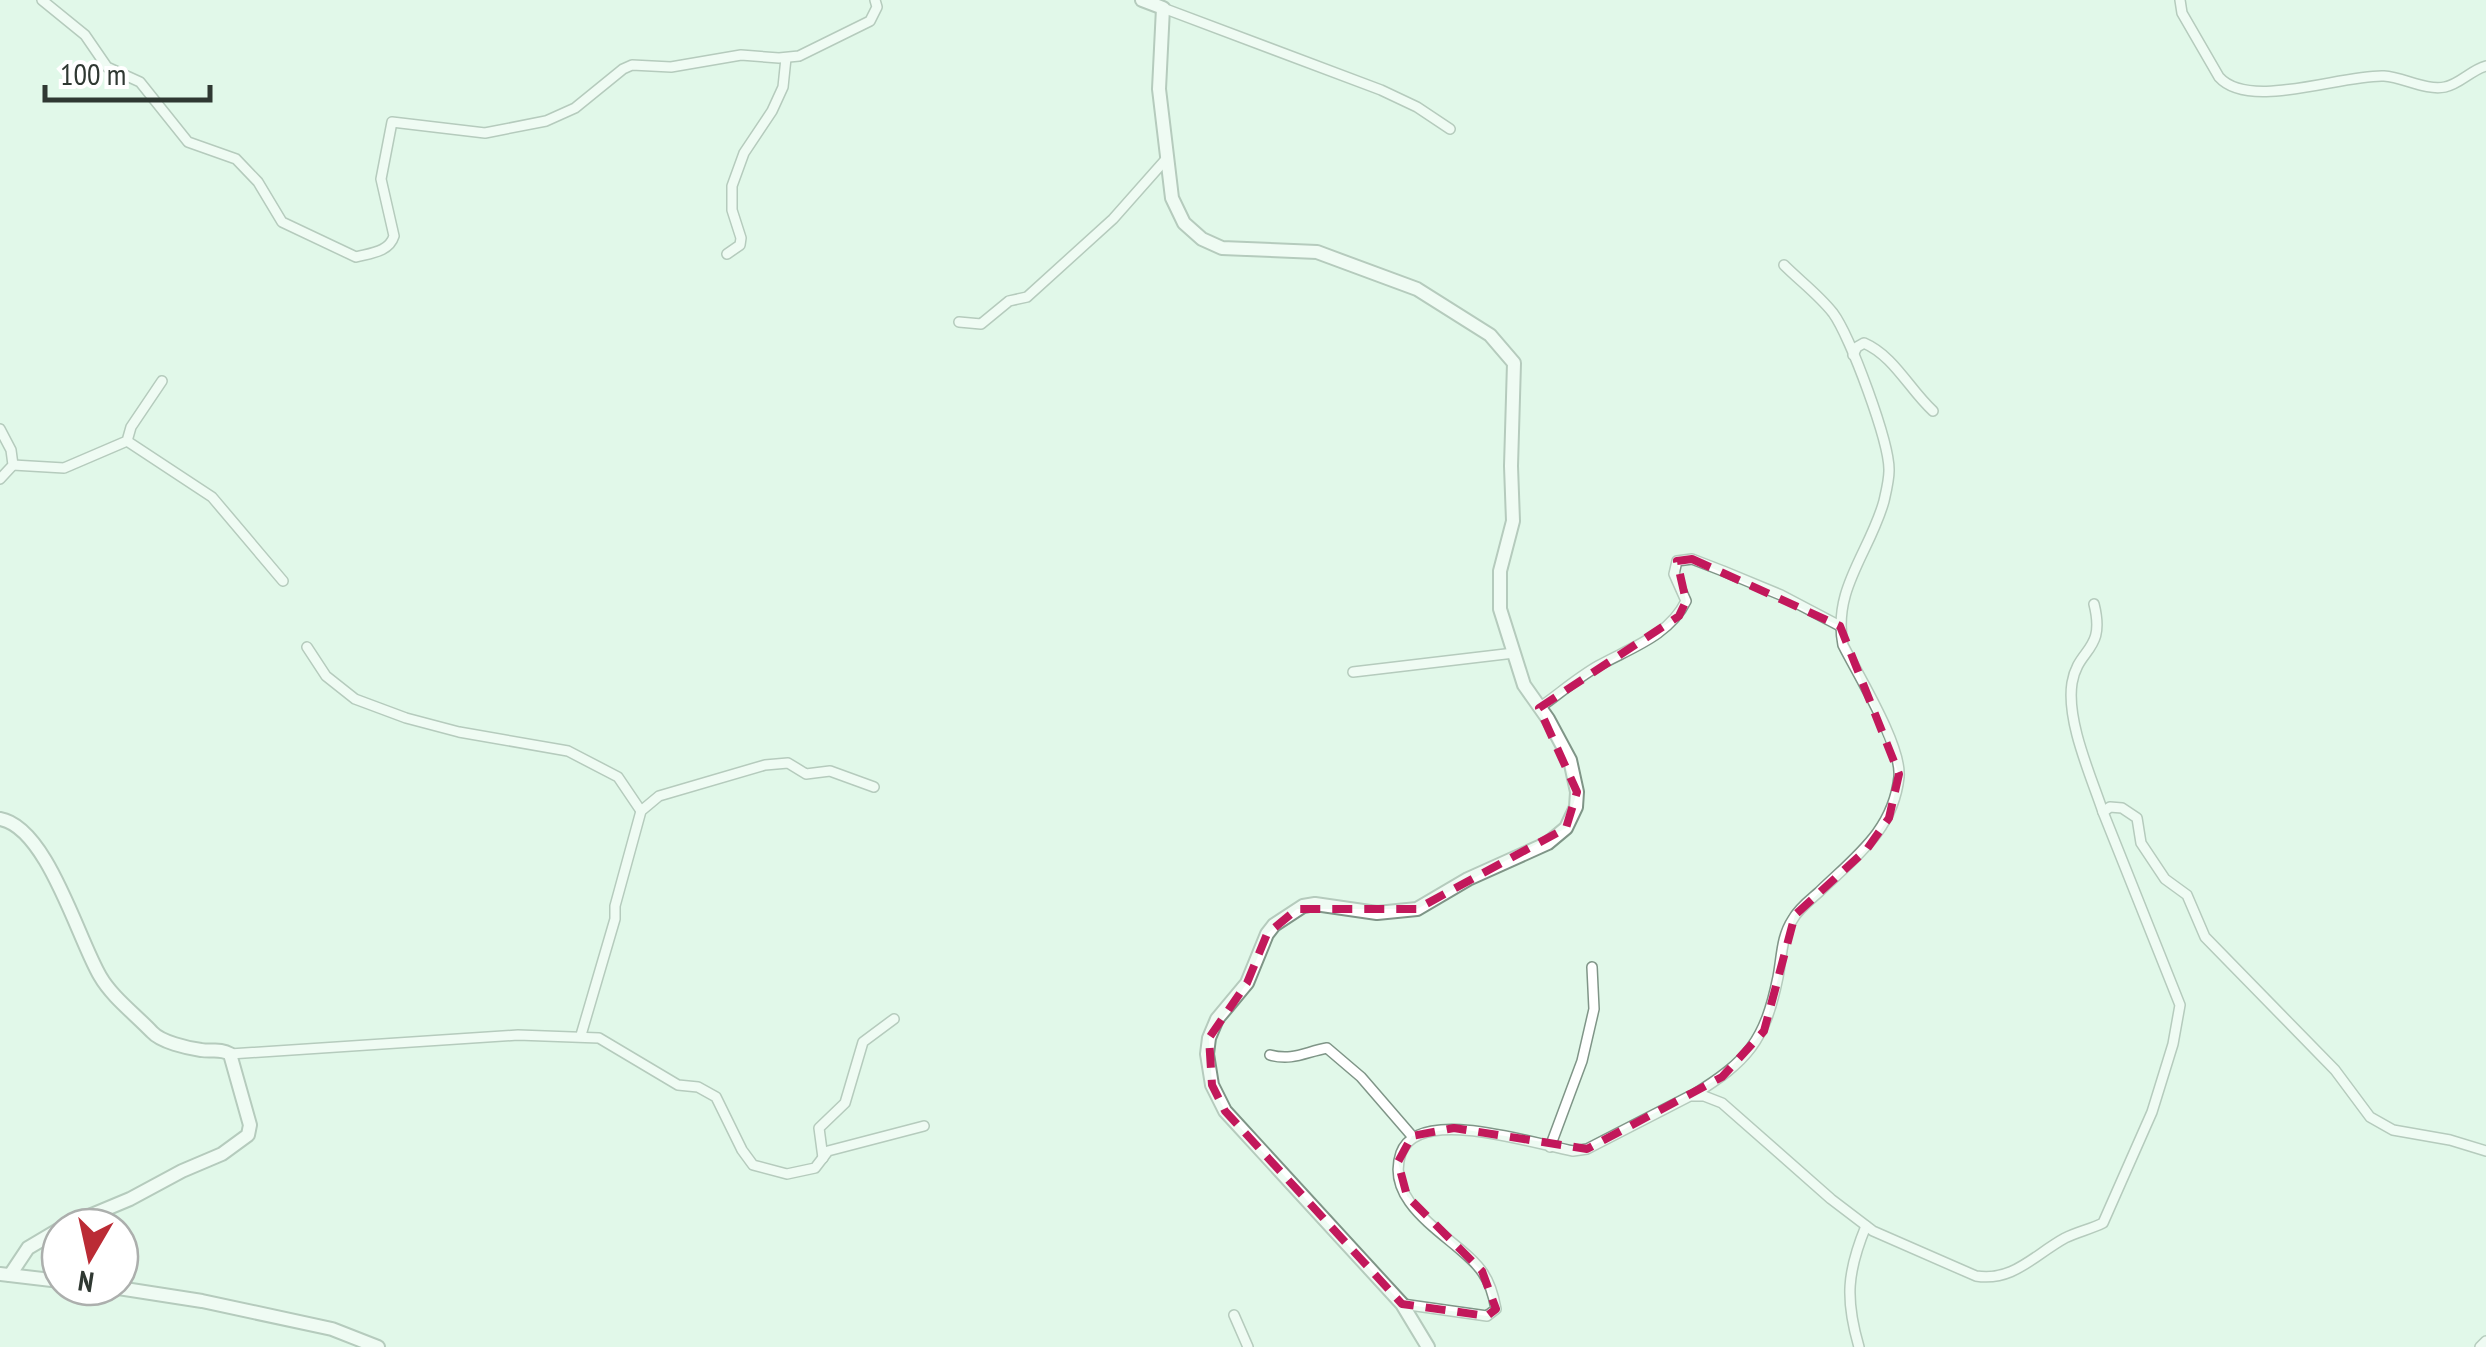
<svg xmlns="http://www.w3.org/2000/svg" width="2486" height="1347" font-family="'PT Sans Narrow',sans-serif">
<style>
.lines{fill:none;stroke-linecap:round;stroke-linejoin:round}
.street-casing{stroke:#7f9587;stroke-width:12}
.secondary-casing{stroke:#7f9587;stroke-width:16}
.street{stroke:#fff;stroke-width:9}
.secondary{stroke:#fff;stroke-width:12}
.marked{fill:none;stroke:#c2185b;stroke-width:8;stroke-dasharray:20 12;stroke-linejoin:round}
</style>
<rect width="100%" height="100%" fill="#e1f8e9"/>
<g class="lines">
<defs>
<g id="street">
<path d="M 42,0 L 85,35 L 107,67 L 140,82 L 188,142 L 236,159 L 258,182 L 282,222 L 356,257 C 371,253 389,252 394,236 L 381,179 L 392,122 L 485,133 L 546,121 L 575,108 L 623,69 L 632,65 L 671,67 L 741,55 L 779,58 L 799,56 L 870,21 L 877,7 L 875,0"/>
<path d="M 2180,0 L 2182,13 L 2219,77 C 2249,111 2343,74 2384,76 C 2403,77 2426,91 2445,87 C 2460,84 2471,70 2486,66"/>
<path d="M 1163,8 L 1381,90 L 1417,107 L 1450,129"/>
<path d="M 727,254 L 740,245 L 741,238 L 732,210 L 732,186 L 744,153 L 772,111 L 783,87 L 786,58"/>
<path d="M 959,322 L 981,324 L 1009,301 L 1027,297 L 1113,219 L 1167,158"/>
<path d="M 1853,355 L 1857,347 L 1864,343 C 1894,356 1909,389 1933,411"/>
<path d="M 0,429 L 11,450 L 13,465 L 0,479"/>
<path d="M 127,441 L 212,497 L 283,581"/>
<path d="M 13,465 L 64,468 L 127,441 L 131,427 L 162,381"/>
<path d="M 2094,604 C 2106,652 2078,647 2072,683 C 2066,721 2091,776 2103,812"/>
<path d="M 307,647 L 326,676 L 355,699 L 406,718 L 459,732 L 568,751 L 618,777 L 641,811"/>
<path d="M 1353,672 L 1514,653"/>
<path d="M 1539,708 C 1559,694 1577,678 1598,666 C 1630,648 1669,636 1686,601 L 1674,574 L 1677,561 L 1692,559 L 1723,571 L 1781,595 L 1840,626"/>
<path d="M 581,1035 L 615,919 L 615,906 L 641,811 L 659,796 L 765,765 L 788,763 L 806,774 L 830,771 L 874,787"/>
<path d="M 230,1054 L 518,1035 L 599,1038 L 678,1085 L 698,1087 L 716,1097 L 742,1150 L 753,1165 L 787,1174 L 815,1168 L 828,1151 L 924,1126"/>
<path d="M 1270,1055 C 1293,1061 1305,1052 1327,1048 L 1361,1077 L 1412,1136"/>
<path d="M 1693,1095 C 1748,1061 1765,1041 1778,977 C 1782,957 1781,937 1793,919 C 1799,908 1810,900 1819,892 C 1855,857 1893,831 1899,777 C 1902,746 1858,675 1843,645 C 1832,589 1870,552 1884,501 C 1886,492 1889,480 1889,471 C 1890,443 1850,336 1833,313 C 1819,295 1800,281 1784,265"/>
<path d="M 1550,1147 L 1582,1061 L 1594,1009 L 1592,967"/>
<path d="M 823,1158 L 819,1128 L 845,1103 L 863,1042 L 894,1019"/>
<path d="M 1402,1304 L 1487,1316 L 1496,1309 C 1494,1298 1490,1283 1483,1273 C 1462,1240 1382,1208 1401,1153 C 1418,1105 1534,1144 1573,1151 L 1587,1149 L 1690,1096 L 1704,1096 L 1722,1103 L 1831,1199 L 1873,1231 L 1976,1276 C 2013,1282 2034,1255 2065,1238 C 2077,1232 2091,1229 2103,1223 L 2152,1112 L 2173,1044 L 2180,1005 L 2103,812 L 2110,807 L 2122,808 L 2137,818 L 2141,843 L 2165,879 L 2187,895 L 2205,937 L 2335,1070 L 2370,1117 L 2393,1130 L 2450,1140 L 2486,1151"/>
<path d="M 1234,1315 L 1248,1347"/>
<path d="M 1859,1347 C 1845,1299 1847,1272 1866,1226"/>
<path d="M 2480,1347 L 2486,1341"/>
</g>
<g id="secondary">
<path d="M 1142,0 L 1163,8 L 1159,89 L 1172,198 L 1184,223 L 1202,239 L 1222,248 L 1317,252 L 1417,289 L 1490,335 L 1514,363 L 1511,466 L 1513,521 L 1500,571 L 1500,609 L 1524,685 L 1548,719 L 1570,760 L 1577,792 L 1576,807 L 1566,828 L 1548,843 L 1468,879 L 1417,909 L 1377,913 L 1315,904 L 1303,906 L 1274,925 L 1267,934 L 1247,983 L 1217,1019 L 1209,1038 L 1207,1054 L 1212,1085 L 1225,1111 L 1402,1304 L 1428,1347"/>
<path d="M 0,819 C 47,827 78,939 100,976 C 112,997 135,1014 152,1032 C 161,1042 187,1048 201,1050 C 212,1052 220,1048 230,1054 L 250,1125 L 248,1135 L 222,1154 L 182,1171 L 130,1199 L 63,1227"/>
<path d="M 0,1274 L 60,1281"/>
<path d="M 10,1275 L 28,1248 L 60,1229"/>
<path d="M 112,1287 L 202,1301 L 332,1329 L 378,1347"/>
</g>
</defs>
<use href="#street" class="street-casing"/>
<use href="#secondary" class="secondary-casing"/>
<use href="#street" class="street"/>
<use href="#secondary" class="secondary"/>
</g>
<path d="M0 0H2486V1347H0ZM 1692,559 L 1840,626 L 1899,774 L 1889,818 L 1867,849 L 1795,915 L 1764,1031 L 1722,1077 L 1587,1149 L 1454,1128 L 1412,1136 L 1398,1162 L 1407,1196 L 1482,1271 L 1496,1309 L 1487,1316 L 1402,1304 L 1225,1111 L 1212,1085 L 1209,1038 L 1247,983 L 1267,934 L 1297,909 L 1417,909 L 1566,828 L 1577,792 L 1539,708 L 1679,616 L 1686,601 L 1677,561 Z" fill="#e1f8e9" fill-opacity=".55" fill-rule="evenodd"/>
<path class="marked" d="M 1692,559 L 1840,626 L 1899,774 L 1889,818 L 1867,849 L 1795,915 L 1764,1031 L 1722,1077 L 1587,1149 L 1454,1128 L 1412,1136 L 1398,1162 L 1407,1196 L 1482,1271 L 1496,1309 L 1487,1316 L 1402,1304 L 1225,1111 L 1212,1085 L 1209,1038 L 1247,983 L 1267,934 L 1297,909 L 1417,909 L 1566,828 L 1577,792 L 1539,708 L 1679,616 L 1686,601 L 1677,561 Z"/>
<g transform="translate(90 1257) rotate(189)"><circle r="48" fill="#ffffff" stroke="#acafad" stroke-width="2.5"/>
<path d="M0-8L18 38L0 25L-18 38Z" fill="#bb2b35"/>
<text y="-15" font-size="28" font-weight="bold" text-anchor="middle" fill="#2f3832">N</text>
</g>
<path d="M45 85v15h165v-15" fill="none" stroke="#2f3832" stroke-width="5"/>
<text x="60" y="85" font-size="30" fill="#2f3832" stroke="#ffffff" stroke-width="8" paint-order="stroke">100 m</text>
</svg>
